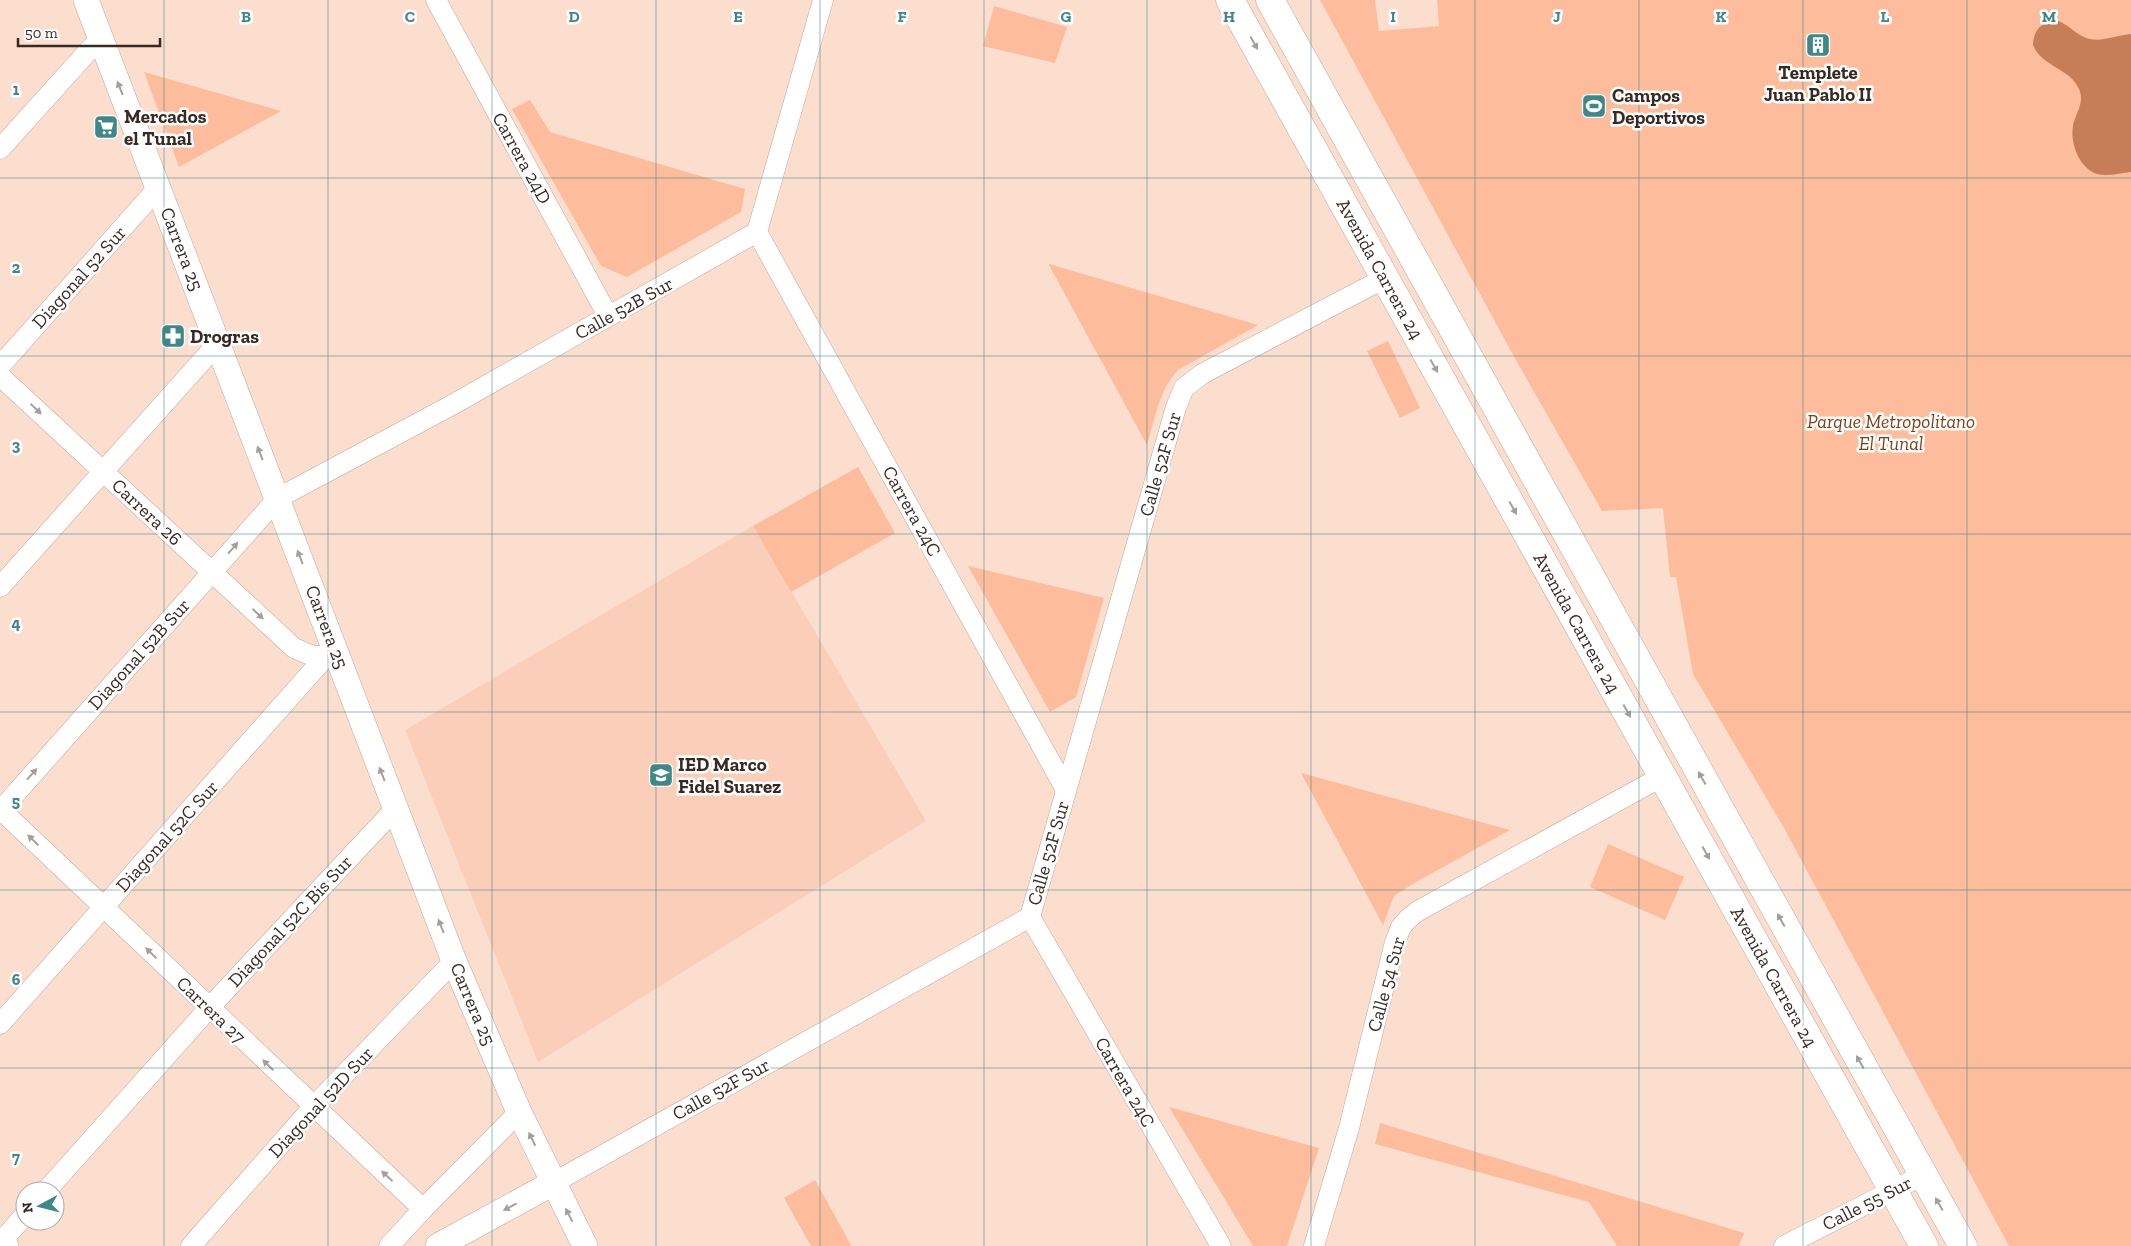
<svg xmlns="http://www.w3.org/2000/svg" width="2131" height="1246" font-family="'Zilla Slab',serif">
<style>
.built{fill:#faceb8}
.green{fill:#fdbc9b}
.water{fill:#c57e58}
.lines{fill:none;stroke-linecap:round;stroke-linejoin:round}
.minor-casing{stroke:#c8a594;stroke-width:21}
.tertiary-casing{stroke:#c8a594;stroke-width:26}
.secondary-casing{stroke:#c8a594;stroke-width:29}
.minor{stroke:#fff;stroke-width:20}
.tertiary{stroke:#fff;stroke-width:25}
.secondary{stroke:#fff;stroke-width:28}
.oneway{fill:#a59f9c}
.grid{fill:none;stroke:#3f888a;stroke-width:1;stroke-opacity:0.55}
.labels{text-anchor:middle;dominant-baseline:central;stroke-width:5;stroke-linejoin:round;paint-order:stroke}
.poi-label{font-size:19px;font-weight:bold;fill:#372a23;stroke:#fff;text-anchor:start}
.street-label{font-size:19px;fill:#372a23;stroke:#fff}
.park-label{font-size:19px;font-style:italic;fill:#813e15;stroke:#fff}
.grid-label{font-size:16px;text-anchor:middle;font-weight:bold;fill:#3f888a;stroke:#fff;stroke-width:5;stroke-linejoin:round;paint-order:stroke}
</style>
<rect width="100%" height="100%" fill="#fcdecf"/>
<path class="built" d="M 753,526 L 926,821 L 538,1062 L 405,730 Z"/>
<g class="green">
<path d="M 1320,0 L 1375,0 L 1379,31 L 1439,26 L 1437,0 L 2131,0 L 2131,1246 L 2009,1246 L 1784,828 L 1693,674 L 1676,577 L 1670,577 L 1663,508 L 1602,511 L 1517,362 Z"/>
<path d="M 994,6 L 1067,27 L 1055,63 L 983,46 Z"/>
<path d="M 144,72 L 281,111 L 179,167 Z"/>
<path d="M 530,100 L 550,132 L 745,189 L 741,212 L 627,277 L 601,266 L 512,109 Z"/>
<path d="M 1049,265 L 1049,264 L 1258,325 L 1178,370 C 1159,390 1155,419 1147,445 Z"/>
<path d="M 1388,341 L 1420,408 L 1400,418 L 1367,351 Z"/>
<path d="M 858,467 L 895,533 L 791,592 L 753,526 Z"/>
<path d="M 968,566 L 1104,598 L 1076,697 L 1050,712 Z"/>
<path d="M 1301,773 L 1510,830 L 1416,882 L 1394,896 L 1383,925 Z"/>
<path d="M 1608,844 L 1684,877 L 1665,920 L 1590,887 Z"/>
<path d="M 1169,1107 L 1319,1148 L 1287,1246 L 1253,1246 Z"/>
<path d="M 1380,1123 L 1744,1233 L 1739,1246 L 1617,1246 L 1589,1202 L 1375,1144 Z"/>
<path d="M 815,1180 L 851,1245 L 849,1246 L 811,1246 L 784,1198 Z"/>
</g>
<path class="water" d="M 2054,20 C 2066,22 2073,32 2084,37 C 2098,44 2117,35 2131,34 L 2131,172 C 2120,173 2108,177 2097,174 C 2079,168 2070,143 2073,126 C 2076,112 2085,103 2079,89 C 2070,68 2042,67 2033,45 C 2034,31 2039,24 2054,20 Z"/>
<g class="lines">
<defs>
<g id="minor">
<path d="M 436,0 L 608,316"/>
<path d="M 0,149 L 101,37"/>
<path d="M 757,232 L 1066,790"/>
<path d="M 0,366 L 158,188"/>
<path d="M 0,376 L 294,648 L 313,656 L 327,656"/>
<path d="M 0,587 L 218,343"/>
<path d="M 0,809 L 423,1209"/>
<path d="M 0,811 L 278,498 L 452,405 L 757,232 L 823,0"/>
<path d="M 1030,917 L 1221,1246"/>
<path d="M 0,1024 L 334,647"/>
<path d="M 553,1183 L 1030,917 L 1176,407 L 1184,388 L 1202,374 L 1385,278"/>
<path d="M 46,1191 L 209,1008 L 396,808"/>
<path d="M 0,1243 L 25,1215"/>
<path d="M 191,1246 L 313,1107 L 454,961"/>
<path d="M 389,1246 L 423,1209 L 519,1112"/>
<path d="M 1314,1246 L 1349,1128 L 1395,942 L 1401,927 L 1408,919 L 1418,911 L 1663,776"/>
<path d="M 1784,1246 L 1923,1175"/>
</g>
<g id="tertiary">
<path d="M 86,0 L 454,961 L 519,1112 L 585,1246"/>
<path d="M 0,1240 L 6,1246"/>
<path d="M 438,1246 L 553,1183"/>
</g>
<g id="secondary">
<path d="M 1230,0 L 1924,1246"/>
<path d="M 1270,0 L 1963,1246"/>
</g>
</defs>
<use href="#minor" class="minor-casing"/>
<use href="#tertiary" class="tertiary-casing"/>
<use href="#secondary" class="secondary-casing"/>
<use href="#minor" class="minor"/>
<use href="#tertiary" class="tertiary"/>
<use href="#secondary" class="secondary"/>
</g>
<defs><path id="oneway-solid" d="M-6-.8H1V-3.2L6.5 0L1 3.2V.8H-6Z" transform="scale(1.25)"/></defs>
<g class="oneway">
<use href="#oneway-solid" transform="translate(1254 43) rotate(61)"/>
<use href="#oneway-solid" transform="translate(120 88) rotate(-111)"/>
<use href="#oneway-solid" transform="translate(1434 366) rotate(61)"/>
<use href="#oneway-solid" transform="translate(36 409) rotate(43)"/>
<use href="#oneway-solid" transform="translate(260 453) rotate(-111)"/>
<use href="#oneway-solid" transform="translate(1513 508) rotate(61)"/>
<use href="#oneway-solid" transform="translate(233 548) rotate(-49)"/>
<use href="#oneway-solid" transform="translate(300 557) rotate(-111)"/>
<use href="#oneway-solid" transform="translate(258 614) rotate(43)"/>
<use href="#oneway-solid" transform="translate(1627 711) rotate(61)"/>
<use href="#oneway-solid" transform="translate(32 774) rotate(-48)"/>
<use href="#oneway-solid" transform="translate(382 774) rotate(-111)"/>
<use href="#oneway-solid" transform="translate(1702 778) rotate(-119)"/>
<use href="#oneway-solid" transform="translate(33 840) rotate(-136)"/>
<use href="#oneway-solid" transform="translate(1706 853) rotate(61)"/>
<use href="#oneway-solid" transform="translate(1781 920) rotate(-119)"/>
<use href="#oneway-solid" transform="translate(441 926) rotate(-111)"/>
<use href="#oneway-solid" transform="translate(151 953) rotate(-136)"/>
<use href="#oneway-solid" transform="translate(1860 1062) rotate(-119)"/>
<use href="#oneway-solid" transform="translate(268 1065) rotate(-136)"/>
<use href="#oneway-solid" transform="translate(532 1139) rotate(-116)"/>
<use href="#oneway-solid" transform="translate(387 1176) rotate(-137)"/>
<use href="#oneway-solid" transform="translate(1939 1204) rotate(-119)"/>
<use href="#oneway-solid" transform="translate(510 1207) rotate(152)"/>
<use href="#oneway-solid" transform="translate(569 1215) rotate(-117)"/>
</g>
<path class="grid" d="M 164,0 L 164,1246M 328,0 L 328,1246M 492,0 L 492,1246M 656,0 L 656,1246M 820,0 L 820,1246M 984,0 L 984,1246M 1147,0 L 1147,1246M 1311,0 L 1311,1246M 1475,0 L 1475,1246M 1639,0 L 1639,1246M 1803,0 L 1803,1246M 1967,0 L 1967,1246M 0,178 L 2131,178M 0,356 L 2131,356M 0,534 L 2131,534M 0,712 L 2131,712M 0,890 L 2131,890M 0,1068 L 2131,1068"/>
<defs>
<symbol id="building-square" viewBox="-11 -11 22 22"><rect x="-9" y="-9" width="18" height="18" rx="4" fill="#3f888a" stroke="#fff"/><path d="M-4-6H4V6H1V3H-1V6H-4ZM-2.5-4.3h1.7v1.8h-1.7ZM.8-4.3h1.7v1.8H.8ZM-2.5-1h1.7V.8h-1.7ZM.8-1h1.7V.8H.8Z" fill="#fff"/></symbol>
<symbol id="stadium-square" viewBox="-11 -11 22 22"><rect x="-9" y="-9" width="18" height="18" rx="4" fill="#3f888a" stroke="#fff"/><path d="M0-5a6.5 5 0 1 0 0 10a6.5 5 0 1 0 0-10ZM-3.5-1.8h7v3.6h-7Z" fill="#fff"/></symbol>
<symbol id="supermarket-square" viewBox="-11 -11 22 22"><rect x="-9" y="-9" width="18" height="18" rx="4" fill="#3f888a" stroke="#fff"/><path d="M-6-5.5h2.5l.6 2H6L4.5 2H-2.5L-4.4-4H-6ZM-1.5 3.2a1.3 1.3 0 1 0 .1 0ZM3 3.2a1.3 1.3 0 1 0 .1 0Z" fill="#fff"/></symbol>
<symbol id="pharmacy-square" viewBox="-11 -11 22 22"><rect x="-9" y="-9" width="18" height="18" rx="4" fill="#3f888a" stroke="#fff"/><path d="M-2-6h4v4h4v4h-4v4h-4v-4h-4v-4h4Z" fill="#fff"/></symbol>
<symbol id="school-square" viewBox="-11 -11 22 22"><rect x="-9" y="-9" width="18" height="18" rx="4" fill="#3f888a" stroke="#fff"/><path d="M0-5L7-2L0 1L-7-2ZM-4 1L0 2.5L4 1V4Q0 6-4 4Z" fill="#fff"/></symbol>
</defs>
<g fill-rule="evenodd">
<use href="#building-square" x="1804" y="31" width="28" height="28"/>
<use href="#stadium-square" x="1580" y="92" width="28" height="28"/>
<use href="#supermarket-square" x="92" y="113" width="28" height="28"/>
<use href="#pharmacy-square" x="159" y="322" width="28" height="28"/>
<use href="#school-square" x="647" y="761" width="28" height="28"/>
</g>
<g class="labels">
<g class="poi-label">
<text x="1818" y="72" text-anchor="middle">Templete<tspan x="1818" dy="22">Juan Pablo II</tspan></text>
<text x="1612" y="95">Campos<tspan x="1612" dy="22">Deportivos</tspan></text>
<text x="124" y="116">Mercados<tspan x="124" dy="22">el Tunal</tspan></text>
<text x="190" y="336">Drogras</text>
<text x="678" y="764">IED Marco<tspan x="678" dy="22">Fidel Suarez</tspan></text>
</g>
<g class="street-label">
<text transform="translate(522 158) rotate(61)">Carrera 24D</text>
<text transform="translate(182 249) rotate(69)">Carrera 25</text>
<text transform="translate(1380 269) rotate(61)">Avenida Carrera 24</text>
<text transform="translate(79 277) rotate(-48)">Diagonal 52 Sur</text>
<text transform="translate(624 308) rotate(-29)">Calle 52B Sur</text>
<text transform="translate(1160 464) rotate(-74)">Calle 52F Sur</text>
<text transform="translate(912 511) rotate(61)">Carrera 24C</text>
<text transform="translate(147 512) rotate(43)">Carrera 26</text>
<text transform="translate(1577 623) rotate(61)">Avenida Carrera 24</text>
<text transform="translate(327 627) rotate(69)">Carrera 25</text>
<text transform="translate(139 654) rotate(-48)">Diagonal 52B Sur</text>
<text transform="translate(167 836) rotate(-48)">Diagonal 52C Sur</text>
<text transform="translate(1048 853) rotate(-74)">Calle 52F Sur</text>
<text transform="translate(290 921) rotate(-47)">Diagonal 52C Bis Sur</text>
<text transform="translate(1774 977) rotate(61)">Avenida Carrera 24</text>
<text transform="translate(1386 984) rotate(-75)">Calle 54 Sur</text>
<text transform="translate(473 1004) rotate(67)">Carrera 25</text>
<text transform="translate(211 1010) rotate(44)">Carrera 27</text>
<text transform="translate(1125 1082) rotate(60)">Carrera 24C</text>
<text transform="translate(721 1089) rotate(-29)">Calle 52F Sur</text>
<text transform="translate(321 1102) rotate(-47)">Diagonal 52D Sur</text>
<text transform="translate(1867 1203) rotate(-27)">Calle 55 Sur</text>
</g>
<g class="park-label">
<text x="1891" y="421">Parque Metropolitano<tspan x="1891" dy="22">El Tunal</tspan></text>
</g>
</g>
<g class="grid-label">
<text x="246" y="22">B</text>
<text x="410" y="22">C</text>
<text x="574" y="22">D</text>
<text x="738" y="22">E</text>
<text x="902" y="22">F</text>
<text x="1066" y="22">G</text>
<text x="1229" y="22">H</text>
<text x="1393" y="22">I</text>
<text x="1557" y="22">J</text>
<text x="1721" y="22">K</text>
<text x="1885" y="22">L</text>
<text x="2049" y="22">M</text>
<text x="16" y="95">1</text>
<text x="16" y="273">2</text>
<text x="16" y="451">3</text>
<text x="16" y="629">4</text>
<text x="16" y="807">5</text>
<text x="16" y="985">6</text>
<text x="16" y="1163">7</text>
</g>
<g transform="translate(40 1206) rotate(263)"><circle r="24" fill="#ffffff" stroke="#afaaa7"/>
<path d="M0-4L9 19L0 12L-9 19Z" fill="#3f888a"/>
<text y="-8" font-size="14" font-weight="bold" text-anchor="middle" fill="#372a23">N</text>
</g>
<path d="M18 38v8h142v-8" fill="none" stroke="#372a23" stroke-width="2.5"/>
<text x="25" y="38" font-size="15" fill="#372a23" stroke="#ffffff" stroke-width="4" paint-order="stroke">50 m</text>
</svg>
